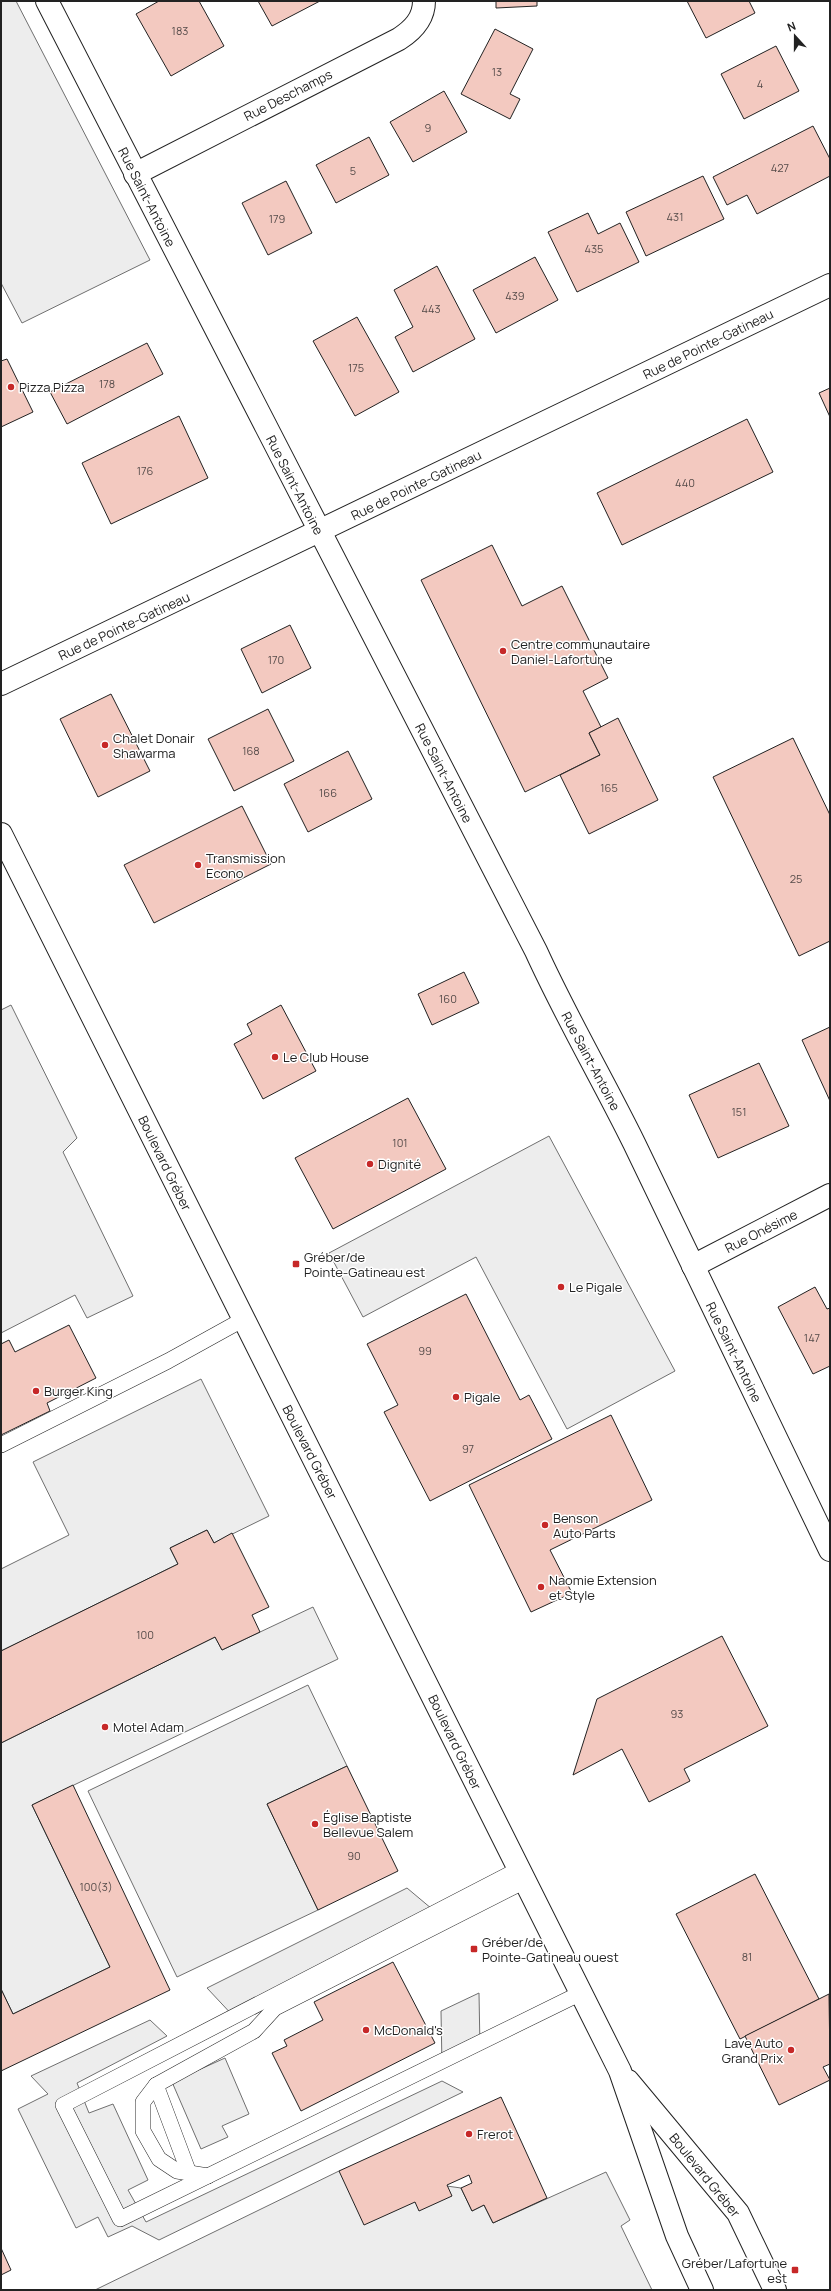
<svg xmlns="http://www.w3.org/2000/svg" width="831" height="2291" font-family="Manrope,sans-serif">
<style>
.parking{fill:#ededed;stroke:#6f6f6f}
.building{fill:#f3c9c0;stroke:#222}
.lines{fill:none;stroke-linecap:round;stroke-linejoin:round}
.service-casing{stroke:#222;stroke-width:16}
.minor-casing{stroke:#222;stroke-width:24}
.secondary-casing{stroke:#222;stroke-width:24}
.service{stroke:#fff;stroke-width:15}
.minor{stroke:#fff;stroke-width:22}
.secondary{stroke:#fff;stroke-width:22}
.poi-dot{fill:#c62828;stroke:#fff;stroke-width:1.5}
.labels{text-anchor:middle;dominant-baseline:central;stroke-width:3;stroke-linejoin:round;paint-order:stroke}
.number-label{font-size:11px;fill:#564c4a}
.street-label{font-size:13px;fill:#222;stroke:#fff}
.poi-label{font-size:13px;fill:#222;stroke:#fff;text-anchor:start}
</style>
<rect width="100%" height="100%" fill="#fff"/>
<g class="parking">
<path d="M 1,1 L 16,1 L 150,260 L 22,323 L 1,283 Z"/>
<path d="M 11,1005 L 77,1138 L 63,1152 L 133,1296 L 87,1318 L 75,1295 L 1,1333 L 1,1010 Z"/>
<path d="M 549,1136 L 675,1371 L 567,1429 L 476,1257 L 363,1317 L 329,1253 Z"/>
<path d="M 201,1379 L 269,1516 L 214,1543 L 207,1530 L 170,1548 L 178,1564 L 1,1651 L 1,1569 L 69,1535 L 33,1462 Z"/>
<path d="M 313,1607 L 338,1659 L 32,1805 L 110,1967 L 13,2014 L 1,1989 L 1,1743 L 215,1637 L 222,1650 Z"/>
<path d="M 308,1685 L 347,1766 L 267,1804 L 318,1910 L 177,1977 L 88,1791 Z"/>
<path d="M 407,1888 L 438,1914 L 236,2019 L 207,1988 Z"/>
<path d="M 479,1993 L 480,2049 L 442,2066 L 441,2011 Z"/>
<path d="M 150,2020 L 167,2036 L 77,2083 L 89,2113 L 113,2104 L 148,2180 L 128,2190 L 146,2222 L 442,2081 L 463,2092 L 159,2240 L 132,2226 L 108,2237 L 98,2217 L 76,2228 L 18,2109 L 48,2094 L 31,2076 Z"/>
<path d="M 225,2058 L 249,2114 L 222,2126 L 228,2137 L 201,2149 L 172,2082 Z"/>
<path d="M 339,2171 L 461,2188 L 472,2211 L 484,2205 L 493,2223 L 606,2172 L 630,2220 L 621,2226 L 652,2290 L 95,2290 Z"/>
</g>
<g class="building">
<path d="M 159,1 L 199,1 L 224,46 L 171,76 L 136,14 Z"/>
<path d="M 258,1 L 320,1 L 272,26 Z"/>
<path d="M 496,1 L 537,1 L 537,6 L 496,8 Z"/>
<path d="M 687,1 L 749,1 L 755,13 L 706,38 Z"/>
<path d="M 495,29 L 533,49 L 510,94 L 520,99 L 510,119 L 461,94 Z"/>
<path d="M 776,46 L 799,91 L 744,119 L 721,74 Z"/>
<path d="M 444,91 L 467,132 L 413,162 L 390,122 Z"/>
<path d="M 813,126 L 830,159 L 830,176 L 757,214 L 747,195 L 727,205 L 713,177 Z"/>
<path d="M 369,137 L 389,175 L 336,203 L 316,165 Z"/>
<path d="M 703,176 L 724,219 L 646,256 L 626,212 Z"/>
<path d="M 286,181 L 312,233 L 268,255 L 242,203 Z"/>
<path d="M 588,213 L 598,234 L 620,223 L 639,262 L 577,292 L 548,232 Z"/>
<path d="M 535,257 L 558,300 L 496,333 L 473,290 Z"/>
<path d="M 437,266 L 475,339 L 413,372 L 395,337 L 413,327 L 394,290 Z"/>
<path d="M 357,317 L 399,392 L 355,416 L 313,341 Z"/>
<path d="M 147,343 L 163,374 L 67,424 L 50,392 Z"/>
<path d="M 7,359 L 33,412 L 1,427 L 1,361 Z"/>
<path d="M 830,388 L 830,417 L 819,393 Z"/>
<path d="M 179,416 L 208,478 L 111,524 L 82,463 Z"/>
<path d="M 747,419 L 773,472 L 622,545 L 597,493 Z"/>
<path d="M 492,545 L 522,606 L 562,586 L 608,678 L 583,691 L 601,727 L 589,733 L 600,755 L 525,792 L 421,580 Z"/>
<path d="M 290,625 L 311,668 L 262,693 L 241,649 Z"/>
<path d="M 111,694 L 150,771 L 98,797 L 60,719 Z"/>
<path d="M 268,709 L 294,761 L 234,791 L 208,739 Z"/>
<path d="M 618,718 L 658,800 L 589,834 L 560,775 L 600,755 L 589,733 Z"/>
<path d="M 793,738 L 830,815 L 830,941 L 799,956 L 713,777 Z"/>
<path d="M 348,751 L 372,799 L 308,832 L 284,784 Z"/>
<path d="M 242,806 L 271,864 L 154,923 L 124,865 Z"/>
<path d="M 464,972 L 479,1003 L 432,1025 L 418,994 Z"/>
<path d="M 281,1005 L 316,1071 L 263,1099 L 234,1044 L 252,1034 L 247,1024 Z"/>
<path d="M 830,1027 L 830,1101 L 802,1040 Z"/>
<path d="M 759,1063 L 789,1126 L 718,1158 L 689,1095 Z"/>
<path d="M 408,1098 L 446,1169 L 333,1229 L 295,1158 Z"/>
<path d="M 815,1287 L 827,1309 L 830,1308 L 830,1366 L 813,1374 L 778,1307 Z"/>
<path d="M 466,1294 L 520,1400 L 529,1395 L 552,1439 L 430,1501 L 384,1412 L 398,1405 L 367,1344 Z"/>
<path d="M 69,1325 L 96,1378 L 47,1403 L 50,1411 L 1,1435 L 1,1344 L 9,1340 L 15,1352 Z"/>
<path d="M 611,1415 L 652,1500 L 550,1550 L 572,1593 L 531,1612 L 469,1485 Z"/>
<path d="M 207,1530 L 214,1543 L 232,1533 L 269,1607 L 252,1615 L 260,1632 L 222,1650 L 215,1637 L 1,1743 L 1,1651 L 178,1564 L 170,1548 Z"/>
<path d="M 722,1636 L 768,1726 L 684,1769 L 690,1781 L 649,1802 L 622,1749 L 573,1775 L 597,1699 Z"/>
<path d="M 347,1766 L 398,1871 L 318,1910 L 267,1804 Z"/>
<path d="M 73,1785 L 170,1990 L 1,2071 L 1,1989 L 13,2014 L 110,1967 L 32,1805 Z"/>
<path d="M 755,1874 L 819,1999 L 740,2039 L 676,1914 Z"/>
<path d="M 393,1962 L 435,2043 L 301,2111 L 272,2053 L 287,2046 L 284,2040 L 323,2020 L 314,2002 Z"/>
<path d="M 829,1994 L 830,2064 L 823,2067 L 830,2080 L 779,2105 L 745,2036 Z"/>
<path d="M 501,2097 L 547,2198 L 493,2223 L 484,2205 L 472,2211 L 461,2188 L 472,2183 L 469,2175 L 447,2185 L 452,2196 L 419,2211 L 415,2202 L 364,2225 L 339,2171 Z"/>
<path d="M 1,2248 L 11,2270 L 1,2275 Z"/>
</g>
<g class="lines">
<defs>
<g id="service">
<path d="M 1,1445 L 168,1361 L 244,1319"/>
<path d="M 519,1869 L 63,2105 L 120,2219 L 581,1993"/>
<path d="M 156,2085 L 189,2173"/>
<path d="M 208,2176 L 177,2171 L 159,2159 L 143,2131 L 143,2102 L 156,2085 L 254,2031 L 275,2008 L 525,1881"/>
</g>
<g id="minor">
<path d="M 47,1 L 536,951 C 566,1017 602,1078 634,1143 C 700,1278 764,1415 830,1550"/>
<path d="M 135,174 L 399,39 C 413,30 424,19 424,1"/>
<path d="M 1,684 L 830,285"/>
<path d="M 693,1266 L 830,1195"/>
</g>
<g id="secondary">
<path d="M 1,834 L 620,2071 L 677,2236 L 702,2290"/>
<path d="M 628,2081 L 738,2213 L 775,2290"/>
</g>
</defs>
<use href="#service" class="service-casing"/>
<use href="#minor" class="minor-casing"/>
<use href="#secondary" class="secondary-casing"/>
<use href="#service" class="service"/>
<use href="#minor" class="minor"/>
<use href="#secondary" class="secondary"/>
</g>
<g class="poi-dot">
<circle cx="11" cy="387" r="4"/>
<circle cx="503" cy="651" r="4"/>
<circle cx="105" cy="745" r="4"/>
<circle cx="198" cy="865" r="4"/>
<circle cx="275" cy="1057" r="4"/>
<circle cx="370" cy="1164" r="4"/>
<rect x="292" y="1260" width="8" height="8" rx="2"/>
<circle cx="561" cy="1287" r="4"/>
<circle cx="36" cy="1391" r="4"/>
<circle cx="456" cy="1397" r="4"/>
<circle cx="545" cy="1525" r="4"/>
<circle cx="541" cy="1587" r="4"/>
<circle cx="105" cy="1727" r="4"/>
<circle cx="315" cy="1824" r="4"/>
<rect x="470" y="1945" width="8" height="8" rx="2"/>
<circle cx="366" cy="2030" r="4"/>
<circle cx="791" cy="2050" r="4"/>
<circle cx="469" cy="2134" r="4"/>
<rect x="791" y="2266" width="8" height="8" rx="2"/>
</g>
<g class="labels">
<g class="number-label">
<text x="180" y="30">183</text>
<text x="497" y="71">13</text>
<text x="760" y="83">4</text>
<text x="428" y="127">9</text>
<text x="780" y="167">427</text>
<text x="353" y="170">5</text>
<text x="675" y="216">431</text>
<text x="277" y="218">179</text>
<text x="594" y="248">435</text>
<text x="515" y="295">439</text>
<text x="431" y="308">443</text>
<text x="356" y="367">175</text>
<text x="107" y="383">178</text>
<text x="145" y="470">176</text>
<text x="685" y="482">440</text>
<text x="276" y="659">170</text>
<text x="251" y="750">168</text>
<text x="609" y="787">165</text>
<text x="328" y="792">166</text>
<text x="796" y="878">25</text>
<text x="448" y="998">160</text>
<text x="739" y="1111">151</text>
<text x="400" y="1142">101</text>
<text x="812" y="1337">147</text>
<text x="425" y="1350">99</text>
<text x="468" y="1448">97</text>
<text x="145" y="1634">100</text>
<text x="677" y="1713">93</text>
<text x="354" y="1855">90</text>
<text x="96" y="1886">100(3)</text>
<text x="747" y="1956">81</text>
</g>
<g class="street-label">
<text transform="translate(288 95) rotate(-27)">Rue Deschamps</text>
<text transform="translate(147 197) rotate(63)">Rue Saint-Antoine</text>
<text transform="translate(708 344) rotate(-26)">Rue de Pointe-Gatineau</text>
<text transform="translate(295 485) rotate(63)">Rue Saint-Antoine</text>
<text transform="translate(416 485) rotate(-26)">Rue de Pointe-Gatineau</text>
<text transform="translate(124 626) rotate(-25)">Rue de Pointe-Gatineau</text>
<text transform="translate(444 773) rotate(63)">Rue Saint-Antoine</text>
<text transform="translate(591 1061) rotate(62)">Rue Saint-Antoine</text>
<text transform="translate(165 1163) rotate(64)">Boulevard Gréber</text>
<text transform="translate(761 1231) rotate(-27)">Rue Onésime</text>
<text transform="translate(734 1352) rotate(64)">Rue Saint-Antoine</text>
<text transform="translate(310 1452) rotate(63)">Boulevard Gréber</text>
<text transform="translate(455 1742) rotate(64)">Boulevard Gréber</text>
<text transform="translate(705 2175) rotate(51)">Boulevard Gréber</text>
</g>
<g class="poi-label">
<text x="19" y="387">Pizza Pizza</text>
<text x="511" y="644">Centre communautaire<tspan x="511" dy="15">Daniel-Lafortune</tspan></text>
<text x="113" y="738">Chalet Donair<tspan x="113" dy="15">Shawarma</tspan></text>
<text x="206" y="858">Transmission<tspan x="206" dy="15">Econo</tspan></text>
<text x="283" y="1057">Le Club House</text>
<text x="378" y="1164">Dignité</text>
<text x="304" y="1257">Gréber/de<tspan x="304" dy="15">Pointe-Gatineau est</tspan></text>
<text x="569" y="1287">Le Pigale</text>
<text x="44" y="1391">Burger King</text>
<text x="464" y="1397">Pigale</text>
<text x="553" y="1518">Benson<tspan x="553" dy="15">Auto Parts</tspan></text>
<text x="549" y="1580">Naomie Extension<tspan x="549" dy="15">et Style</tspan></text>
<text x="113" y="1727">Motel Adam</text>
<text x="323" y="1817">Église Baptiste<tspan x="323" dy="15">Bellevue Salem</tspan></text>
<text x="482" y="1942">Gréber/de<tspan x="482" dy="15">Pointe-Gatineau ouest</tspan></text>
<text x="374" y="2030">McDonald's</text>
<text x="783" y="2043" text-anchor="end">Lave Auto<tspan x="783" dy="15">Grand Prix</tspan></text>
<text x="477" y="2134">Frerot</text>
<text x="787" y="2263" text-anchor="end">Gréber/Lafortune<tspan x="787" dy="15">est</tspan></text>
</g>
</g>
<rect width="831" height="2291" fill="none" stroke="#222222" stroke-width="4"/>
<g transform="translate(795 36) rotate(339)" stroke="#ffffff" stroke-width="3" paint-order="stroke">
<path d="M0-3L7 15L0 10L-7 15Z" fill="#222222"/>
<text y="-6" font-size="11" font-weight="bold" text-anchor="middle" fill="#222222">N</text>
</g>
</svg>
